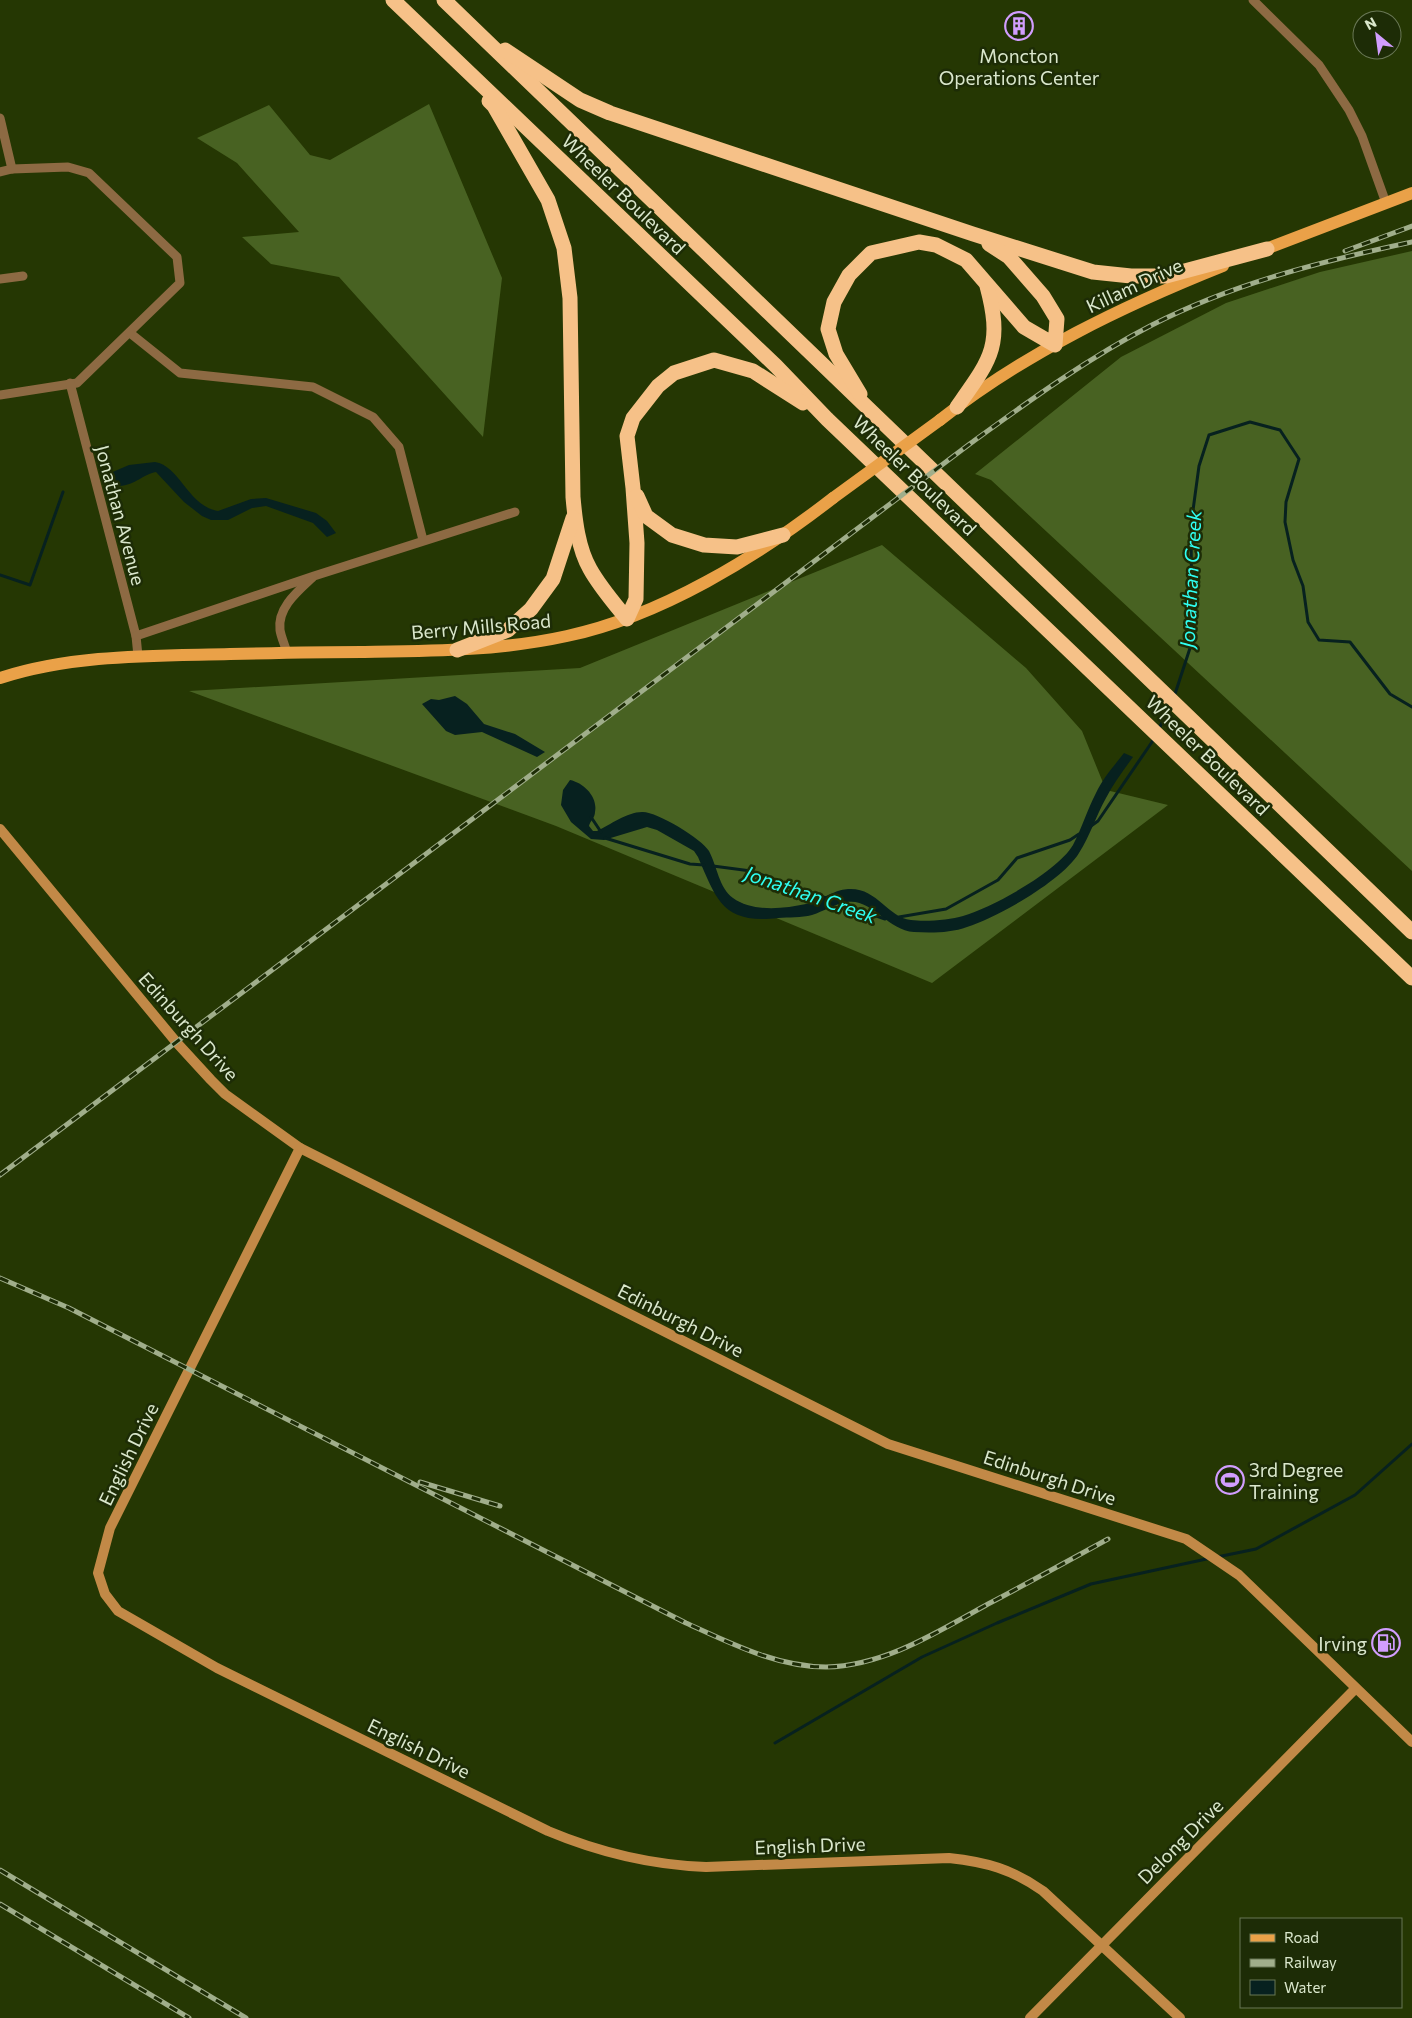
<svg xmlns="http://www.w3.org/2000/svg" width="1412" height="2018" font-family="Commissioner,sans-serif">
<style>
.forest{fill:#486222}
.water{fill:#07211f}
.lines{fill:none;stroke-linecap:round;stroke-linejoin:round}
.stream{stroke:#07211f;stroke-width:3}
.street{stroke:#8d6a43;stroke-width:9}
.secondary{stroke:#c28947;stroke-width:10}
.primary{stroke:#eaa148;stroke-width:12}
.highway{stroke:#f6c188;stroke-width:15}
.rail-casing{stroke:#a0ae8b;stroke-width:5}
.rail{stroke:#1d2c06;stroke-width:3;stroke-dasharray:9;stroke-linecap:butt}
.primary-bridge{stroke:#eaa148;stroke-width:12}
.labels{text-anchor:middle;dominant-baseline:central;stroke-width:5;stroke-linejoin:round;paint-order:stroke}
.poi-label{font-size:19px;fill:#dae7cc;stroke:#1d2c06}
.street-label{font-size:19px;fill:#dae7cc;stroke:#1d2c06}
.water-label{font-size:20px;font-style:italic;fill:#2ffff2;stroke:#1d2c06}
</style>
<rect width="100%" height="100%" fill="#253703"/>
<g class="forest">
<path d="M 429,104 L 502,278 L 483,437 L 339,277 L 271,264 L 242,237 L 299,232 L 237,163 L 197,138 L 269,105 L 310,155 L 330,160 Z"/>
<path d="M 1412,251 L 1412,871 L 991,480 L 975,474 L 1121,357 L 1226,303 L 1320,272 Z"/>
<path d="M 882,545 L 1026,668 L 1082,731 L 1106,790 L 1168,805 L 932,983 L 556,826 L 189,691 L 580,668 Z"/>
</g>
<g class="water">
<path d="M 155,462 C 180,466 188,506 218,511 L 251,499 L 266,498 L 316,513 L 327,521 L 336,533 L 327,537 L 313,523 L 266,506 L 252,508 L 228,520 L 211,520 L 202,516 L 184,502 L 156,472 C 143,474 136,485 119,486 L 115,482 L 110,483 L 108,474 L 129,465 Z"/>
<path d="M 455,696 L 467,704 L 484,724 L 515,734 L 545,752 L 537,757 L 482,732 L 455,735 L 446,731 L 422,704 L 431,699 L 439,700 Z"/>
<path d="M 1124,753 L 1133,757 C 1123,771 1113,784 1106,798 C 1096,816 1090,836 1079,853 C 1062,881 998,917 967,927 C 951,933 931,933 914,932 C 887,930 872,898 847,902 C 835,904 824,911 812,915 C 801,918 789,917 778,918 C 723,924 717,901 698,857 L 694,851 L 657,830 L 647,827 L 604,840 L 591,839 L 571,822 L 561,805 L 563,790 L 570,780 C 584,783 598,797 595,812 C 595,818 590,821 589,826 L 593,831 L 597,831 C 610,825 627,812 642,812 C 656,811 702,839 709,851 C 717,866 719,888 733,898 C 752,912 783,909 806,904 C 820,901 833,890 848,889 C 877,887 887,917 911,920 C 925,922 950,920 963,916 C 993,907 1057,872 1073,845 C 1082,828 1087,810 1096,793 C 1103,778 1114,766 1124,753 Z"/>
</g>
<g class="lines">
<g class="stream">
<path d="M 0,575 L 30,585 L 63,492"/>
<path d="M 1174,697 L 1192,642 L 1191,525 L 1199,466 L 1209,435 L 1250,422 L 1280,430 L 1299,459 L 1286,502 L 1285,522 L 1293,560 L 1303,586 L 1308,622 L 1319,640 L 1350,642 L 1390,694 L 1412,707"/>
<path d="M 1158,731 L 1170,705"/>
<path d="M 591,817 L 601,832"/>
<path d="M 1091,826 L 1098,821 L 1154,739"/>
<path d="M 605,838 L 690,864 L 704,865"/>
<path d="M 713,866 L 751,871 L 826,898"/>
<path d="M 839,903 L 885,919"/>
<path d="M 899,917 L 946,909 L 998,880 L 1017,858 L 1070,840 L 1079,834"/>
<path d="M 1217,1557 L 1256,1549 L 1355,1495 L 1412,1444"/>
<path d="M 775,1743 L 922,1657 L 997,1623 L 1091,1584 L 1211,1558"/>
</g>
<g class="street">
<path d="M 1253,0 L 1319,65 L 1349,110 L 1362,136 L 1386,203"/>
<path d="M 0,118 L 12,169"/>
<path d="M 0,172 L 12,169 L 68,167 L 89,173 L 177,257 L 180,283 L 77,383 L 0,395"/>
<path d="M 0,279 L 23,276"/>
<path d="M 130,333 L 180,373 L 313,387 L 373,417 L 399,447 L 423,540"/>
<path d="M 70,383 L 136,636 L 138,656"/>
<path d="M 136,636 L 314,576 L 515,512"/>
<path d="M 287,653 C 285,645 281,637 280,630 C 277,608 298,591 312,578"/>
</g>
<g class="secondary">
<path d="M 0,829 L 177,1043 L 211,1080 L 225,1094 L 300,1148 L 888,1444 L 1186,1539 L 1239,1575 L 1412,1742"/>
<path d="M 300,1148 L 110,1528 L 98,1573 L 105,1594 L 118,1611 L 217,1668 L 548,1831 C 598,1852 653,1865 706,1867 L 949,1858 C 986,1862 1012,1869 1043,1891 L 1180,2018"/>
<path d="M 1030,2018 L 1355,1689"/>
</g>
<g class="primary">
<path d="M 1258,252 L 1412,193"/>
<path d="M 940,420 C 1025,353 1123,306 1223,266"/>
<path d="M 0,678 C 74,654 153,656 230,654 C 274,653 318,652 362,652 C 430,651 499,651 567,636 C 661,616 757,557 833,498"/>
</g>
<g class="highway">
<path d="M 393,0 L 776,366 L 827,419 L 1412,978"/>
<path d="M 444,0 L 1412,932"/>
<path d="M 505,50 L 580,100 L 610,113 L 973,234 L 1093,272 L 1131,276 L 1166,276 L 1267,249"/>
<path d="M 489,101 L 494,106 L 548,200 L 564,248 L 570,298 L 573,497 C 575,520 578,548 590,569 C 600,587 614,603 627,619 L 636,599 L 637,543 L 633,488 L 627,436 L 633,418 L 658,386 L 674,373 L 714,360 L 753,371 L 803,403"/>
<path d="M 860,394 L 836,354 L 828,329 L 834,302 L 849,275 L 871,253 L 919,242 L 936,245 L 966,260 L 1024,327 L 1055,345 L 1057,319 L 1043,296 L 1009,257 L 989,244"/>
<path d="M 957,407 C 991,359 1003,346 987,286"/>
<path d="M 637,496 L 646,516 L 672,535 L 704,545 L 737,547 L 783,535"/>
<path d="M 457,650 L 508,630 L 531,609 L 553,579 L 573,518"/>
</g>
<defs>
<g id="rail">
<path d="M 1345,251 L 1412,226"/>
<path d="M 0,1175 L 971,443 C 1029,401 1088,358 1152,325 C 1234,283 1323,261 1412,242"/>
<path d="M 0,1278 L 69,1308 L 686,1623 C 730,1643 777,1667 826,1667 C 885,1666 939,1631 988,1604 C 1028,1583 1068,1561 1108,1539"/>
<path d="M 420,1482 L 500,1506"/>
<path d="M 0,1870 L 246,2018"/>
<path d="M 0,1904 L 189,2018"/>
</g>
</defs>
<use href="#rail" class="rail-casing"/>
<use href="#rail" class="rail"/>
<path class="primary-bridge" d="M 833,498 L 940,420"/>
</g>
<defs>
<symbol id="building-ring" viewBox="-11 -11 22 22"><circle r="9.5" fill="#1d2c06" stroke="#d19dfe" stroke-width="1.5"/><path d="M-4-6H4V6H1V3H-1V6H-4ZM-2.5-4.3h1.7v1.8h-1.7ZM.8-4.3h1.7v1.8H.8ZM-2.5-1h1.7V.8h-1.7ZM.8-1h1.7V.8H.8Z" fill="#d19dfe"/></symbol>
<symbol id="stadium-ring" viewBox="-11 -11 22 22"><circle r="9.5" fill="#1d2c06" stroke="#d19dfe" stroke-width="1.5"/><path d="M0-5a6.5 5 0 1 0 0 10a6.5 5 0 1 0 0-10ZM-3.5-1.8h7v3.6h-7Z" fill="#d19dfe"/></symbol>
<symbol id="fuel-ring" viewBox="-11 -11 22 22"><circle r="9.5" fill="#1d2c06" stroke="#d19dfe" stroke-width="1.5"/><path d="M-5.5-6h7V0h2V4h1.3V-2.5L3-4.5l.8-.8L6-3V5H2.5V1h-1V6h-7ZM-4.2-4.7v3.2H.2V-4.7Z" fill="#d19dfe"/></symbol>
</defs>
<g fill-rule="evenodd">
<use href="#building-ring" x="1003" y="10" width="32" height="32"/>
<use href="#stadium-ring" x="1214" y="1464" width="32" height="32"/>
<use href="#fuel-ring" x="1370" y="1627" width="32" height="32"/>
</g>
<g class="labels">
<g class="poi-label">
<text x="1019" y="55">Moncton<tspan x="1019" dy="22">Operations Center</tspan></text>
<text x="1249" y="1469" text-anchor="start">3rd Degree<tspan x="1249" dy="22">Training</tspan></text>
<text x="1367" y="1643" text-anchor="end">Irving</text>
</g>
<g class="street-label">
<text transform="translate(624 194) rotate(44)">Wheeler Boulevard</text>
<text transform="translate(1134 285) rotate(-25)">Killam Drive</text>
<text transform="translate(915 475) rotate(44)">Wheeler Boulevard</text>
<text transform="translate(121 515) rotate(75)">Jonathan Avenue</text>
<text transform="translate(481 626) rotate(-5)">Berry Mills Road</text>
<text transform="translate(1208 755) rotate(44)">Wheeler Boulevard</text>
<text transform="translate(189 1026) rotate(48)">Edinburgh Drive</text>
<text transform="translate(681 1320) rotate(27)">Edinburgh Drive</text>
<text transform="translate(128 1454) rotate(-64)">English Drive</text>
<text transform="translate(1050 1477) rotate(18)">Edinburgh Drive</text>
<text transform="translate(419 1748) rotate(26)">English Drive</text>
<text transform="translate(1180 1841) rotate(-45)">Delong Drive</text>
<text transform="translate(810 1845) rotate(-2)">English Drive</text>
</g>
<g class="water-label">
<text transform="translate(1190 579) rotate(-87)">Jonathan Creek</text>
<text transform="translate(811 894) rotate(19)">Jonathan Creek</text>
</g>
</g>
<rect x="1240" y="1918" width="162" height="90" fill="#1d2c06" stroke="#697755"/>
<rect x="1250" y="1934" width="25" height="8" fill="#eaa148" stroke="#697755"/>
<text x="1284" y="1943" font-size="15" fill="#dae7cc">Road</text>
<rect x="1250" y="1959" width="25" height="8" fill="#a0ae8b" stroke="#697755"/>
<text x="1284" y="1968" font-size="15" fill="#dae7cc">Railway</text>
<rect x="1250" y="1980" width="25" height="15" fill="#07211f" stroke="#697755"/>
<text x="1284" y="1993" font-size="15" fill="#dae7cc">Water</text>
<g transform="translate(1377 35) rotate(331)"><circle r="24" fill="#1d2c06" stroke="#697755"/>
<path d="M0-4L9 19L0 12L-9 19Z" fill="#d19dfe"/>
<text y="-8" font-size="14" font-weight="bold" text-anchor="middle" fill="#dae7cc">N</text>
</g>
</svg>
